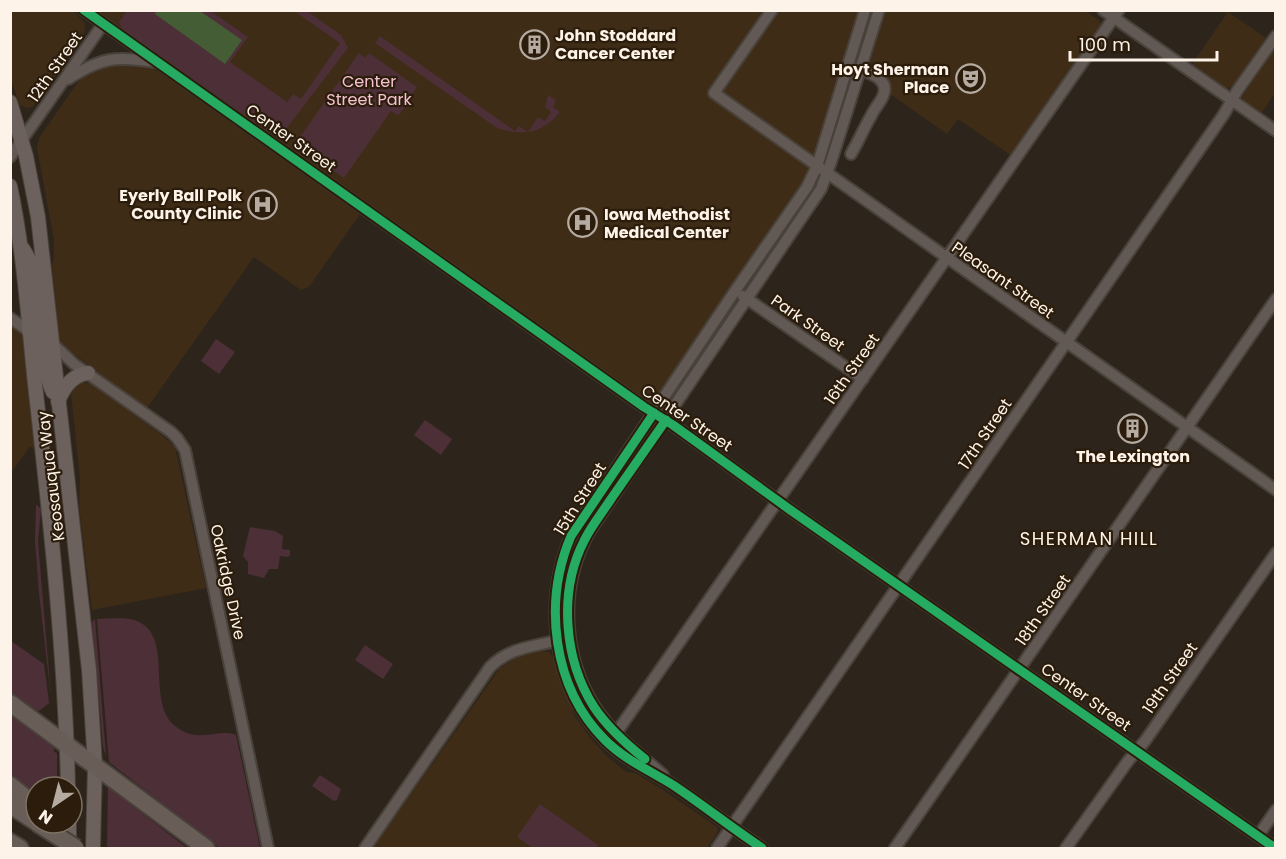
<svg xmlns="http://www.w3.org/2000/svg" width="1286" height="859" font-family="Poppins,sans-serif">
<style>
.built{fill:#3e2c17}
.green{fill:#4d2f37}
.water{fill:#445d34}
.lines{fill:none;stroke-linecap:round;stroke-linejoin:round}
.minor-casing{stroke:#49423a;stroke-width:14}
.major-casing{stroke:#49423a;stroke-width:16}
.highway-casing{stroke:#49423a;stroke-width:20}
.minor{stroke:#625955;stroke-width:10}
.major{stroke:#6c615d;stroke-width:14}
.highway{stroke:#695d58;stroke-width:16}
.highway-bridge-casing{stroke:#49423a;stroke-width:20;stroke-linecap:butt}
.highway-bridge{stroke:#695d58;stroke-width:16}
.cycleway-casing{stroke:#2b1c0b;stroke-width:13}
.cycleway{stroke:#26ab63;stroke-width:9}
.labels{text-anchor:middle;dominant-baseline:central;stroke-width:4.5;stroke-linejoin:round;paint-order:stroke}
.poi-label{font-size:16px;font-weight:bold;fill:#fef3e8;stroke:#2b1c0b;text-anchor:start}
.street-label{font-size:16px;fill:#fef3e8;stroke:#2b1c0b}
.park-label{font-size:16px;fill:#f6c1d0;stroke:#2b1c0b}
.neighbourhood-label{font-size:18px;letter-spacing:1.5px;fill:#fef3e8;stroke:#2b1c0b}
</style>
<rect width="100%" height="100%" fill="#2d251c"/>
<g class="built">
<path d="M 11,11 L 74,11 L 85,24 L 84,34 L 33,107 L 27,108 L 20,105 L 11,81 Z"/>
<path d="M 92,11 L 865,11 L 817,166 L 654,413 Z"/>
<path d="M 885,11 L 1085,11 L 1099,20 L 1101,24 L 1012,156 L 958,119 L 947,134 L 890,94 L 892,87 L 889,81 L 872,66 L 870,61 Z"/>
<path d="M 1228,12 L 1266,38 L 1233,86 L 1225,89 L 1217,85 L 1214,80 L 1192,64 Z"/>
<path d="M 1275,48 L 1275,93 L 1260,115 L 1244,104 L 1242,97 Z"/>
<path d="M 119,62 L 145,65 L 162,74 L 360,214 L 309,287 L 301,290 L 254,257 L 147,408 L 60,344 L 52,266 L 54,256 L 54,240 L 37,148 L 39,138 L 78,82 L 96,68 Z"/>
<path d="M 11,326 L 21,334 L 23,338 L 35,450 L 30,446 L 11,473 Z"/>
<path d="M 83,382 L 91,384 L 163,436 L 175,447 L 206,588 L 92,610 L 79,507 L 80,479 L 71,394 L 73,388 Z"/>
<path d="M 539,651 L 549,652 L 554,658 L 574,715 L 591,739 L 609,758 L 626,772 L 635,773 L 660,788 L 717,827 L 718,832 L 707,848 L 373,848 L 500,668 L 521,655 Z"/>
</g>
<g class="green">
<path d="M 127,11 L 211,11 L 248,37 L 230,62 L 287,102 L 293,94 L 301,99 L 340,43 L 294,11 L 307,11 L 341,35 L 348,48 L 280,137 L 276,137 L 122,29 L 119,22 Z"/>
<path d="M 380,36 L 515,131 L 519,126 L 528,132 L 538,117 L 545,121 L 551,112 L 545,107 L 548,95 L 556,100 L 553,107 L 560,112 C 543,134 522,136 497,128 L 375,43 Z"/>
<path d="M 359,53 L 365,58 L 369,53 L 417,87 L 400,114 L 397,115 L 391,111 L 344,178 L 295,144 Z"/>
<path d="M 731,306 L 736,309 L 672,404 L 667,401 Z"/>
<path d="M 216,339 L 235,352 L 219,374 L 201,361 Z"/>
<path d="M 425,420 L 452,439 L 441,455 L 414,435 Z"/>
<path d="M 36,504 L 41,509 L 38,541 L 51,697 L 39,593 L 35,541 Z"/>
<path d="M 250,527 L 275,531 L 283,536 L 282,549 L 290,550 L 290,555 L 288,557 L 280,556 L 278,569 L 269,569 L 264,578 L 248,574 L 248,562 L 243,556 Z"/>
<path d="M 95,619 L 106,756 L 103,747 L 92,622 Z"/>
<path d="M 97,619 C 109,619 122,617 134,620 C 176,633 145,699 174,725 C 198,746 217,727 236,735 L 260,848 L 219,848 L 109,762 Z"/>
<path d="M 11,641 L 44,664 L 49,703 L 39,711 L 31,709 L 11,694 Z"/>
<path d="M 365,645 L 393,664 L 383,679 L 355,660 Z"/>
<path d="M 10,713 L 54,747 L 54,752 L 57,753 L 57,787 L 36,787 L 36,794 L 11,775 Z"/>
<path d="M 320,775 L 341,789 L 337,800 L 334,801 L 312,786 Z"/>
<path d="M 108,787 L 187,848 L 111,848 L 107,846 Z"/>
<path d="M 540,804 L 598,845 L 595,848 L 533,848 L 517,837 Z"/>
</g>
<path class="water" d="M 157,10 L 200,11 L 242,40 L 225,64 L 155,14 Z"/>
<g class="lines">
<defs>
<g id="minor">
<path d="M 84,10 L 644,407 L 673,425 L 789,509 L 1275,848"/>
<path d="M 772,10 L 714,93 L 1276,490"/>
<path d="M 1103,10 L 1276,131"/>
<path d="M 68,79 C 102,57 116,56 155,62"/>
<path d="M 851,154 C 858,142 864,128 871,116 C 874,109 880,103 883,96 C 891,78 867,72 854,68"/>
<path d="M 10,157 L 103,24"/>
<path d="M 743,296 L 863,379"/>
<path d="M 10,318 L 29,331"/>
<path d="M 52,343 L 74,364 L 171,432 L 177,438 L 185,450 L 268,848"/>
<path d="M 612,739 L 1119,10"/>
<path d="M 663,775 C 644,757 622,743 606,722 C 562,669 556,588 591,529 L 821,189 L 831,162 L 879,10"/>
<path d="M 1258,836 L 1276,810"/>
<path d="M 365,848 L 490,667 C 511,646 536,647 562,639"/>
<path d="M 717,848 L 1224,114 L 1237,91 L 1276,36"/>
<path d="M 762,848 C 732,828 703,805 673,785 C 649,770 625,760 605,740 C 552,687 543,602 571,536 L 735,291 L 807,187 L 817,166 L 865,10"/>
<path d="M 895,848 L 1276,299"/>
<path d="M 1066,848 L 1128,761 L 1145,741 L 1276,553"/>
</g>
<g id="major">
<path d="M 10,102 L 26,156 L 38,217 L 89,670 L 95,765 L 93,848"/>
<path d="M 10,186 C 24,251 28,318 35,384 C 50,518 65,652 68,787"/>
<path d="M 23,249 C 26,255 30,260 33,266 C 42,287 35,312 46,333"/>
<path d="M 29,331 C 49,349 42,370 53,392"/>
<path d="M 58,402 C 63,388 72,375 88,373"/>
<path d="M 69,823 L 69,848"/>
</g>
<g id="highway">
<path d="M 10,703 L 206,848"/>
<path d="M 10,785 L 36,806"/>
<path d="M 10,805 L 36,822"/>
<path d="M 10,842 L 20,848"/>
</g>
</defs>
<use href="#minor" class="minor-casing"/>
<use href="#major" class="major-casing"/>
<use href="#highway" class="highway-casing"/>
<use href="#minor" class="minor"/>
<use href="#major" class="major"/>
<use href="#highway" class="highway"/>
<defs>
<path id="highway-bridge" d="M 37,823 L 76,848"/>
</defs>
<use href="#highway-bridge" class="highway-bridge-casing"/>
<use href="#highway-bridge" class="highway-bridge"/>
<defs>
<g id="cycleway">
<path d="M 84,10 L 644,407 L 673,425 L 789,509 L 1275,848"/>
<path d="M 654,413 L 571,536 C 543,602 552,687 605,740 C 625,760 649,770 673,785 C 703,805 732,828 762,848"/>
<path d="M 645,759 C 626,744 608,728 594,707 C 564,660 558,592 584,541 C 591,526 602,513 611,499 C 629,473 648,446 666,420"/>
</g>
</defs>
<use href="#cycleway" class="cycleway-casing"/>
<use href="#cycleway" class="cycleway"/>
</g>
<defs>
<symbol id="building-ring" viewBox="-11 -11 22 22"><circle r="9.5" fill="#2b1c0b" stroke="#b5aba1" stroke-width="1.5"/><path d="M-4-6H4V6H1V3H-1V6H-4ZM-2.5-4.3h1.7v1.8h-1.7ZM.8-4.3h1.7v1.8H.8ZM-2.5-1h1.7V.8h-1.7ZM.8-1h1.7V.8H.8Z" fill="#b5aba1"/></symbol>
<symbol id="theatre-ring" viewBox="-11 -11 22 22"><circle r="9.5" fill="#2b1c0b" stroke="#b5aba1" stroke-width="1.5"/><path d="M-5-5.5Q0-4 5-5.5V0Q5 5 0 6Q-5 5-5 0ZM-3.3-2.5H-1v1.5H-3.3ZM1-2.5H3.3v1.5H1ZM-2.8 1Q0 5.5 2.8 1Z" fill="#b5aba1"/></symbol>
<symbol id="hospital-ring" viewBox="-11 -11 22 22"><circle r="9.5" fill="#2b1c0b" stroke="#b5aba1" stroke-width="1.5"/><path d="M-5-5h3v3.5h4V-5h3V5h-3V1.5h-4V5h-3Z" fill="#b5aba1"/></symbol>
</defs>
<g fill-rule="evenodd">
<use href="#building-ring" x="518" y="28" width="33" height="33"/>
<use href="#theatre-ring" x="954" y="62" width="33" height="33"/>
<use href="#hospital-ring" x="246" y="188" width="33" height="33"/>
<use href="#hospital-ring" x="566" y="206" width="33" height="33"/>
<use href="#building-ring" x="1116" y="412" width="33" height="33"/>
</g>
<g class="labels">
<g class="poi-label">
<text x="555" y="35">John Stoddard<tspan x="555" dy="18">Cancer Center</tspan></text>
<text x="949" y="69" text-anchor="end">Hoyt Sherman<tspan x="949" dy="18">Place</tspan></text>
<text x="242" y="195" text-anchor="end">Eyerly Ball Polk<tspan x="242" dy="18">County Clinic</tspan></text>
<text x="604" y="214">Iowa Methodist<tspan x="604" dy="18">Medical Center</tspan></text>
<text x="1133" y="456" text-anchor="middle">The Lexington</text>
</g>
<g class="street-label">
<text transform="translate(55 67) rotate(-55)">12th Street</text>
<text transform="translate(291 138) rotate(35)">Center Street</text>
<text transform="translate(1003 280) rotate(35)">Pleasant Street</text>
<text transform="translate(808 323) rotate(35)">Park Street</text>
<text transform="translate(852 369) rotate(-55)">16th Street</text>
<text transform="translate(687 418) rotate(34)">Center Street</text>
<text transform="translate(985 434) rotate(-56)">17th Street</text>
<text transform="translate(51 476) rotate(-97)">Keosauqua Way</text>
<text transform="translate(580 499) rotate(-58)">15th Street</text>
<text transform="translate(228 582) rotate(78)">Oakridge Drive</text>
<text transform="translate(1043 610) rotate(-55)">18th Street</text>
<text transform="translate(1170 678) rotate(-55)">19th Street</text>
<text transform="translate(1086 697) rotate(35)">Center Street</text>
</g>
<g class="park-label">
<text x="369" y="81">Center<tspan x="369" dy="18">Street Park</tspan></text>
</g>
<g class="neighbourhood-label">
<text x="1089" y="538">SHERMAN HILL</text>
</g>
</g>
<rect width="1286" height="859" fill="none" stroke="#fef3e8" stroke-width="24"/>
<g transform="translate(54 805) rotate(215)"><circle r="28" fill="#2b1c0b" stroke="#7f7263" stroke-width="1.5"/>
<path d="M0-4.5L10 22L0 15L-10 22Z" fill="#b5aba1"/>
<text y="-9" font-size="16" font-weight="bold" text-anchor="middle" fill="#fef3e8">N</text>
</g>
<path d="M1070 51v9h147v-9" fill="none" stroke="#fef3e8" stroke-width="3"/>
<text x="1079" y="51" font-size="18" fill="#fef3e8" stroke="#2b1c0b" stroke-width="4.5" paint-order="stroke">100 m</text>
</svg>
